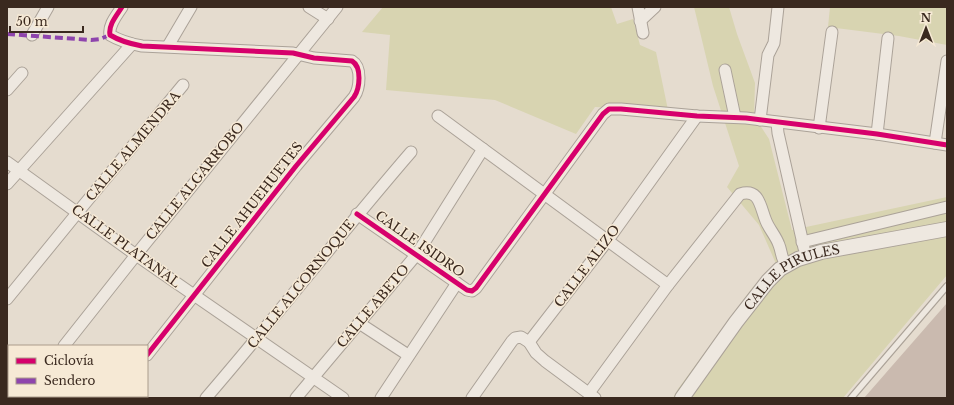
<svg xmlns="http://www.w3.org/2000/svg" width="954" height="405" font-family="'Libre Baskerville',serif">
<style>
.green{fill:#d8d4b1}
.building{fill:#cabaaf}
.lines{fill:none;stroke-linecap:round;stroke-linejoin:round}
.service-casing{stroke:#aba298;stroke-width:8}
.minor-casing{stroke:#aba298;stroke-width:13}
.tertiary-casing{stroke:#aba298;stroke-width:16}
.service{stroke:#eee8e0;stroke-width:5.5}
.minor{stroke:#eee8e0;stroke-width:11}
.tertiary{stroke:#eee8e0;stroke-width:14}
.quiet{stroke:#8e44ad;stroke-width:4;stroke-dasharray:8 4;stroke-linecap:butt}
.cycleway-casing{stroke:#f6e9d5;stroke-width:8}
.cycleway{stroke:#d6006c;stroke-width:5}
.labels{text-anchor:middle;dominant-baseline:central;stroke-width:3;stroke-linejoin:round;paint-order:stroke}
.street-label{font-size:13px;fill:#3a291f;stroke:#f6e9d5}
</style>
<rect width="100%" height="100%" fill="#e5dccf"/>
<g class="green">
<path d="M 383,7 L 611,7 L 617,24 L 633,19 L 640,45 L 656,52 L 668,110 L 595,107 L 576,134 L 495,100 L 386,90 L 390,35 L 362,32 Z"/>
<path d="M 694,7 L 729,7 L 737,34 L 755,83 L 754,116 L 769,139 L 792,230 L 947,197 L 947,275 L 843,398 L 673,398 L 678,389 L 753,287 L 777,266 L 759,225 L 727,187 L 739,166 L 713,86 Z"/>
<path d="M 830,7 L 947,7 L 947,45 L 899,36 L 828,27 Z"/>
</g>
<path class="building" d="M 947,303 L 947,398 L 864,398 Z"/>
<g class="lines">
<defs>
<path id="service" d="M 851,398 L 947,286"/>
<g id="minor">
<path d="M 122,7 C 117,15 108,25 110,35 C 120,41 131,44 142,46 L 293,53 L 314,58 L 352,61 C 362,67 360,88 354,97 L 296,166 L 147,355"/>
<path d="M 309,7 L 328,19"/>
<path d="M 638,7 L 643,33"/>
<path d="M 640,21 L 655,7"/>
<path d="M 32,35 L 48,7"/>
<path d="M 168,46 L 191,7"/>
<path d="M 725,70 L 735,117"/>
<path d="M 7,90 L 22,73"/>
<path d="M 438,116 L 668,285"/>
<path d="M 760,120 L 768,55 L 774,43 L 778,7"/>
<path d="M 777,123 L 778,133 L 804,248"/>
<path d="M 819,128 L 832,32"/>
<path d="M 877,134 L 888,38"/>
<path d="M 935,143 L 947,61"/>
<path d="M 7,162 L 136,255 L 343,398"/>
<path d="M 7,184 L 132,44"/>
<path d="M 357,214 L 467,290 L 472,291 L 476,288 L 603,114 L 609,109 L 621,109 L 697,116 L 746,118 L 877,134 L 947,145"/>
<path d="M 802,242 L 947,207"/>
<path d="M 7,299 L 78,212 L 183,85"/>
<path d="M 359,323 L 408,355"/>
<path d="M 529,342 L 536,353 L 545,361 L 595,398"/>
<path d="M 64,346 L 136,255 L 337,7"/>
<path d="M 589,393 L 668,285 L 740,194 C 760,188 760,207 766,221 C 769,229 776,236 779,245 C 782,252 781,260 787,265"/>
<path d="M 56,396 L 59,398"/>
<path d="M 22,398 L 24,396"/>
<path d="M 113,398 L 115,396"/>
<path d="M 206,398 C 276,317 341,233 411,152"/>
<path d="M 296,398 L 417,254 L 483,149"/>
<path d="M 381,398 L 457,283"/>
<path d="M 472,398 L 512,341 L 515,338 L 521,337 L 529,342 L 608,240 L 697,116"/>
</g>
<g id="tertiary">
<path id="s1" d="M 682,398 L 736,322 L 768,281 L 780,269 L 798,259 L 821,252 L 947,229"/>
</g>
</defs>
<use href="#service" class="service-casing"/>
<use href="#minor" class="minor-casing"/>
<use href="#tertiary" class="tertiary-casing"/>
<use href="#service" class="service"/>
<use href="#minor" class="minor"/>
<use href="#tertiary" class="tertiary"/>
<g class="quiet">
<path d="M 7,34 L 91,40 L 100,39 L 110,35"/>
<path d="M 7,362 L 9,364"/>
</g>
<defs>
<g id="cycleway">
<path d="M 122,7 C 117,15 108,25 110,35 C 120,41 131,44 142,46 L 293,53 L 314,58 L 352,61 C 362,67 360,88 354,97 L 296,166 L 147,355"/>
<path d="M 357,214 L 467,290 L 472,291 L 476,288 L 603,114 L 609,109 L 621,109 L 697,116 L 746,118 L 877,134 L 947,145"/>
</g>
</defs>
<use href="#cycleway" class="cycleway-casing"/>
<use href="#cycleway" class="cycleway"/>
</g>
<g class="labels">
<g class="street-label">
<text transform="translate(133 146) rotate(-50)">CALLE ALMENDRA</text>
<text transform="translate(195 181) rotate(-51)">CALLE ALGARROBO</text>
<text transform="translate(252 205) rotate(-52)">CALLE AHUEHUETES</text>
<text transform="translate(420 244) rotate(35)">CALLE ISIDRO</text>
<text transform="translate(126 246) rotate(36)">CALLE PLATANAL</text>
<text transform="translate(587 266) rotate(-53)">CALLE ALIZO</text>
<text stroke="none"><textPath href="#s1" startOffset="168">CALLE PIRULES</textPath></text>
<text transform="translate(301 284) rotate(-51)">CALLE ALCORNOQUE</text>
<text transform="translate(373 306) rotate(-50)">CALLE ABETO</text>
</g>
</g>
<rect width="954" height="405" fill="none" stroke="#3a291f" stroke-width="16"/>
<rect x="8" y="345" width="140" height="52" fill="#f6e9d5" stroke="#ab9c8c"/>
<rect x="16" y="358" width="20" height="6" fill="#d6006c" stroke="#ab9c8c"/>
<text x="44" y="365" font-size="12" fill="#3a291f">Ciclovía</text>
<rect x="16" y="378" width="20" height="6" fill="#8e44ad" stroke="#ab9c8c"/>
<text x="44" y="385" font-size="12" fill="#3a291f">Sendero</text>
<g transform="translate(926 28)" stroke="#f6e9d5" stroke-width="3" paint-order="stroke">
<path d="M0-3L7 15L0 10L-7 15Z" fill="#3a291f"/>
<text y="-6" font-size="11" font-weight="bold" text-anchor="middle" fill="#3a291f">N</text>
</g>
<path d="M10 26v6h73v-6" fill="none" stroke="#3a291f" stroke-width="2"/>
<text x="16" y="26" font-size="12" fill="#3a291f" stroke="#f6e9d5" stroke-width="3" paint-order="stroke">50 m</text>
</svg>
